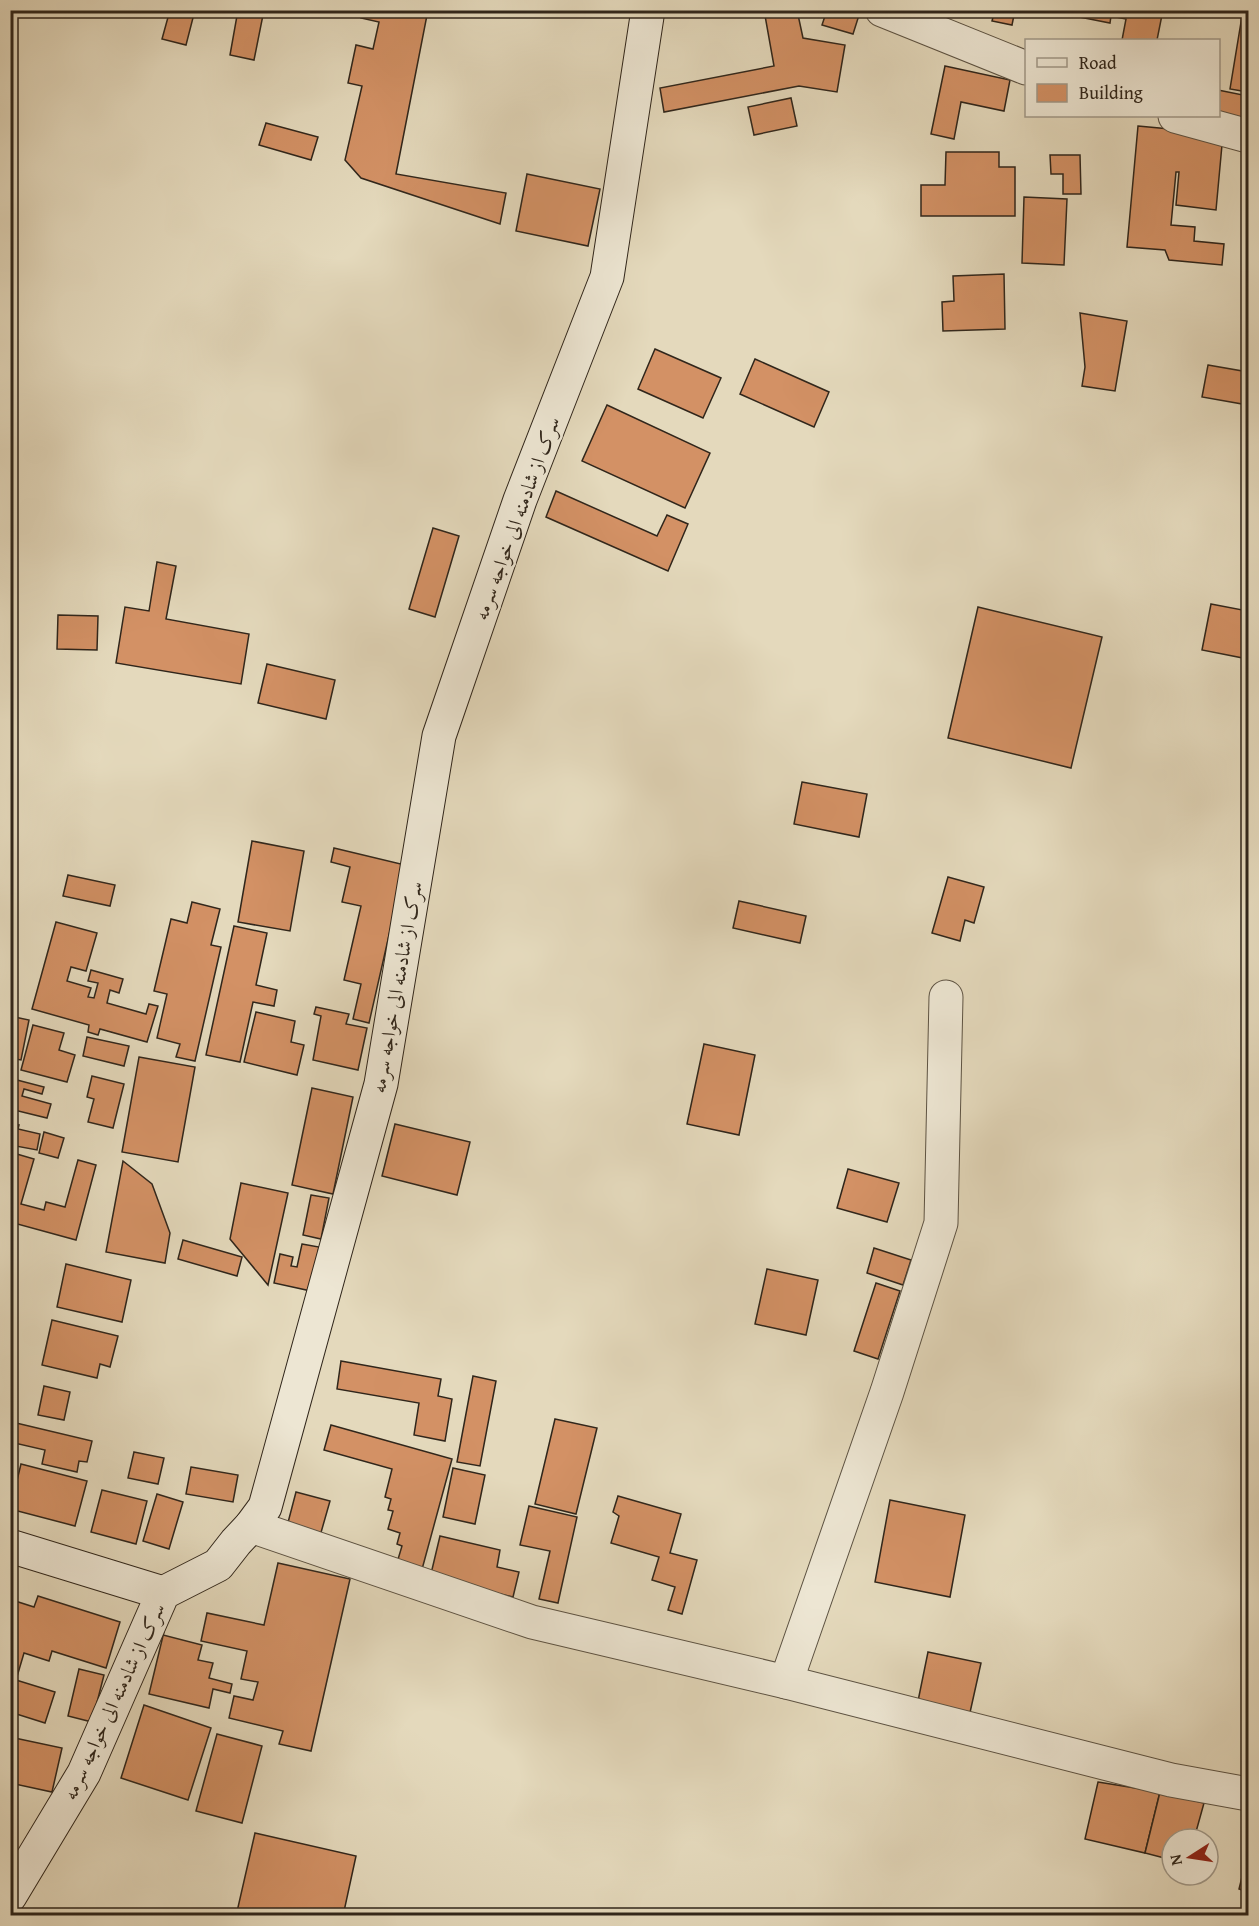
<svg xmlns="http://www.w3.org/2000/svg" width="1259" height="1926" font-family="'Gentium Book Plus',Amiri,serif">
<style>
.building{fill:#d39165;stroke:#30261b;stroke-width:1.5}
.lines{fill:none;stroke-linecap:round;stroke-linejoin:round}
.street-casing{stroke:#5d5343;stroke-width:35}
.secondary-casing{stroke:#30261b;stroke-width:35}
.street{stroke:#ede6d3;stroke-width:33}
.secondary{stroke:#ede6d3;stroke-width:33}
.labels{text-anchor:middle;dominant-baseline:central;stroke-width:5;stroke-linejoin:round;paint-order:stroke}
.street-label{font-size:20px;fill:#30261b;stroke:#ede6d3}
</style>
<rect width="100%" height="100%" fill="#e4d9bc"/>
<filter id="stains"><feTurbulence type="fractalNoise" baseFrequency=".00333" numOctaves="4"/><feColorMatrix values="0 0 0 0 .2 0 0 0 0 .09 0 0 0 0 .02 0 0 0 .5 -.17"/></filter>
<radialGradient id="worn" r=".72"><stop offset=".6" stop-color="#630" stop-opacity="0"/><stop offset="1" stop-color="#630" stop-opacity=".3"/></radialGradient>
<g class="building">
<path d="M 170,10 L 195,10 L 186,45 L 162,39 Z"/>
<path d="M 238,10 L 264,10 L 254,60 L 230,55 Z"/>
<path d="M 363,10 L 428,10 L 396,174 L 506,193 L 500,224 L 361,178 L 345,160 L 362,86 L 348,83 L 356,45 L 373,49 L 379,22 L 361,18 Z"/>
<path d="M 764,10 L 797,10 L 803,38 L 845,45 L 837,92 L 799,86 L 664,112 L 660,88 L 774,66 Z"/>
<path d="M 827,10 L 860,12 L 853,34 L 822,25 Z"/>
<path d="M 995,10 L 1015,10 L 1012,25 L 992,21 Z"/>
<path d="M 1080,10 L 1163,10 L 1157,40 L 1122,40 L 1126,19 L 1111,16 L 1110,23 L 1079,17 Z"/>
<path d="M 1243,10 L 1248,10 L 1248,92 L 1230,89 Z"/>
<path d="M 945,66 L 1010,80 L 1004,111 L 961,102 L 954,139 L 931,134 Z"/>
<path d="M 1218,90 L 1248,96 L 1248,121 L 1218,115 Z"/>
<path d="M 791,98 L 797,126 L 754,135 L 748,107 Z"/>
<path d="M 266,123 L 318,137 L 311,160 L 259,145 Z"/>
<path d="M 1138,126 L 1223,134 L 1216,210 L 1176,205 L 1179,172 L 1176,172 L 1171,225 L 1195,227 L 1194,241 L 1224,244 L 1222,265 L 1169,260 L 1165,250 L 1127,247 Z"/>
<path d="M 946,152 L 999,152 L 999,167 L 1015,167 L 1015,216 L 921,216 L 921,185 L 945,185 Z"/>
<path d="M 1050,155 L 1080,155 L 1081,194 L 1063,194 L 1063,174 L 1051,174 Z"/>
<path d="M 527,174 L 600,189 L 588,246 L 516,231 Z"/>
<path d="M 1024,197 L 1067,199 L 1064,265 L 1022,263 Z"/>
<path d="M 1004,274 L 1005,329 L 943,331 L 942,302 L 954,301 L 953,276 Z"/>
<path d="M 1080,313 L 1127,321 L 1115,391 L 1082,386 L 1085,367 Z"/>
<path d="M 1248,340 L 1248,362 L 1243,361 L 1245,341 Z"/>
<path d="M 655,349 L 721,378 L 703,418 L 638,389 Z"/>
<path d="M 755,359 L 829,392 L 814,427 L 740,394 Z"/>
<path d="M 1208,365 L 1248,372 L 1248,405 L 1202,397 Z"/>
<path d="M 607,405 L 710,453 L 685,508 L 582,461 Z"/>
<path d="M 556,491 L 657,536 L 667,515 L 688,524 L 668,571 L 546,517 Z"/>
<path d="M 433,528 L 459,536 L 435,617 L 409,609 Z"/>
<path d="M 157,562 L 176,566 L 166,619 L 249,634 L 241,684 L 116,663 L 125,607 L 149,611 Z"/>
<path d="M 1211,604 L 1248,611 L 1248,659 L 1202,650 Z"/>
<path d="M 978,607 L 1102,637 L 1071,768 L 948,738 Z"/>
<path d="M 58,615 L 98,616 L 97,650 L 57,649 Z"/>
<path d="M 267,664 L 335,680 L 326,719 L 258,703 Z"/>
<path d="M 802,782 L 867,794 L 859,837 L 794,824 Z"/>
<path d="M 252,841 L 304,851 L 290,931 L 238,922 Z"/>
<path d="M 334,848 L 405,865 L 369,1023 L 353,1019 L 361,984 L 344,980 L 361,906 L 342,902 L 350,867 L 331,862 Z"/>
<path d="M 68,875 L 115,885 L 110,906 L 63,896 Z"/>
<path d="M 948,877 L 984,887 L 974,923 L 965,920 L 960,941 L 932,933 Z"/>
<path d="M 739,901 L 806,916 L 800,943 L 733,928 Z"/>
<path d="M 192,902 L 220,909 L 211,945 L 221,947 L 195,1061 L 176,1057 L 180,1044 L 157,1038 L 167,994 L 154,991 L 171,919 L 187,923 Z"/>
<path d="M 56,922 L 97,933 L 86,971 L 71,967 L 67,981 L 91,988 L 88,997 L 94,998 L 98,983 L 88,981 L 91,970 L 123,979 L 119,993 L 110,990 L 107,1003 L 146,1014 L 149,1004 L 158,1006 L 147,1042 L 100,1029 L 98,1035 L 88,1032 L 89,1025 L 32,1009 Z"/>
<path d="M 234,926 L 267,933 L 256,985 L 277,990 L 274,1006 L 253,1002 L 240,1062 L 206,1055 Z"/>
<path d="M 316,1007 L 349,1014 L 346,1024 L 367,1028 L 358,1070 L 313,1060 L 321,1016 L 314,1014 Z"/>
<path d="M 256,1012 L 295,1021 L 291,1042 L 304,1045 L 297,1075 L 244,1062 Z"/>
<path d="M 10,1016 L 29,1020 L 21,1060 L 10,1058 Z"/>
<path d="M 33,1025 L 64,1033 L 59,1050 L 75,1055 L 67,1082 L 21,1070 Z"/>
<path d="M 87,1037 L 129,1046 L 124,1066 L 83,1056 Z"/>
<path d="M 704,1044 L 755,1055 L 739,1135 L 687,1124 Z"/>
<path d="M 139,1057 L 195,1067 L 178,1162 L 122,1152 Z"/>
<path d="M 92,1076 L 124,1084 L 113,1128 L 88,1122 L 94,1099 L 87,1097 Z"/>
<path d="M 17,1080 L 44,1087 L 42,1094 L 24,1089 L 22,1096 L 51,1104 L 47,1118 L 10,1109 Z"/>
<path d="M 312,1088 L 353,1097 L 333,1194 L 292,1185 Z"/>
<path d="M 10,1124 L 19,1125 L 18,1129 L 40,1134 L 37,1150 L 10,1145 Z"/>
<path d="M 395,1124 L 470,1142 L 457,1195 L 382,1176 Z"/>
<path d="M 44,1132 L 64,1138 L 58,1158 L 39,1153 Z"/>
<path d="M 10,1152 L 34,1159 L 21,1204 L 44,1210 L 46,1202 L 65,1207 L 78,1160 L 96,1165 L 76,1240 L 10,1222 Z"/>
<path d="M 123,1161 L 152,1184 L 170,1233 L 165,1263 L 106,1252 Z"/>
<path d="M 848,1169 L 899,1183 L 887,1222 L 837,1208 Z"/>
<path d="M 241,1183 L 288,1193 L 268,1285 L 230,1239 Z"/>
<path d="M 311,1195 L 329,1198 L 321,1239 L 303,1235 Z"/>
<path d="M 183,1240 L 242,1257 L 237,1276 L 178,1259 Z"/>
<path d="M 302,1244 L 319,1247 L 311,1291 L 274,1283 L 280,1254 L 293,1257 L 291,1266 L 297,1267 Z"/>
<path d="M 874,1248 L 911,1260 L 903,1285 L 867,1273 Z"/>
<path d="M 66,1264 L 131,1280 L 122,1322 L 57,1307 Z"/>
<path d="M 767,1269 L 818,1280 L 806,1335 L 755,1324 Z"/>
<path d="M 876,1283 L 900,1291 L 878,1359 L 854,1351 Z"/>
<path d="M 52,1320 L 118,1336 L 110,1367 L 100,1364 L 97,1378 L 42,1365 Z"/>
<path d="M 341,1361 L 441,1379 L 438,1396 L 452,1399 L 445,1441 L 414,1435 L 419,1403 L 337,1389 Z"/>
<path d="M 473,1376 L 496,1381 L 480,1466 L 457,1462 Z"/>
<path d="M 44,1386 L 70,1392 L 64,1420 L 38,1415 Z"/>
<path d="M 555,1419 L 597,1428 L 576,1514 L 535,1504 Z"/>
<path d="M 12,1422 L 92,1441 L 87,1462 L 79,1461 L 77,1472 L 42,1464 L 45,1450 L 10,1442 Z"/>
<path d="M 331,1425 L 452,1459 L 421,1573 L 396,1566 L 402,1546 L 397,1544 L 400,1533 L 388,1529 L 393,1511 L 388,1510 L 391,1499 L 385,1497 L 392,1469 L 324,1450 Z"/>
<path d="M 134,1452 L 164,1458 L 158,1484 L 128,1478 Z"/>
<path d="M 21,1464 L 87,1481 L 75,1526 L 10,1509 Z"/>
<path d="M 191,1467 L 238,1475 L 233,1502 L 186,1494 Z"/>
<path d="M 453,1468 L 485,1475 L 475,1524 L 443,1517 Z"/>
<path d="M 102,1490 L 147,1501 L 136,1544 L 91,1532 Z"/>
<path d="M 296,1492 L 330,1501 L 318,1543 L 285,1534 Z"/>
<path d="M 157,1494 L 183,1502 L 169,1549 L 143,1541 Z"/>
<path d="M 618,1496 L 681,1514 L 670,1553 L 697,1560 L 682,1614 L 668,1610 L 675,1587 L 652,1580 L 659,1557 L 611,1543 L 619,1516 L 613,1512 Z"/>
<path d="M 890,1500 L 965,1515 L 950,1597 L 875,1582 Z"/>
<path d="M 529,1506 L 577,1517 L 558,1603 L 539,1599 L 550,1551 L 520,1545 Z"/>
<path d="M 440,1536 L 500,1550 L 497,1567 L 519,1572 L 513,1597 L 430,1578 Z"/>
<path d="M 278,1563 L 350,1579 L 311,1751 L 279,1744 L 283,1731 L 229,1718 L 234,1696 L 253,1700 L 258,1682 L 241,1679 L 247,1651 L 201,1641 L 207,1613 L 264,1625 Z"/>
<path d="M 38,1596 L 120,1622 L 106,1668 L 52,1651 L 49,1661 L 24,1653 L 16,1680 L 55,1692 L 45,1723 L 10,1712 L 10,1604 L 12,1600 L 34,1607 Z"/>
<path d="M 168,1615 L 163,1635 L 202,1645 L 198,1660 L 213,1663 L 209,1678 L 232,1684 L 230,1693 L 213,1689 L 209,1708 L 149,1694 Z"/>
<path d="M 928,1652 L 981,1663 L 969,1717 L 917,1706 Z"/>
<path d="M 79,1669 L 104,1675 L 92,1722 L 68,1716 Z"/>
<path d="M 144,1705 L 211,1728 L 188,1800 L 121,1778 Z"/>
<path d="M 217,1734 L 262,1746 L 242,1823 L 196,1811 Z"/>
<path d="M 10,1737 L 62,1748 L 52,1792 L 10,1783 Z"/>
<path d="M 1098,1782 L 1160,1792 L 1145,1853 L 1085,1839 Z"/>
<path d="M 1160,1792 L 1204,1803 L 1194,1839 L 1172,1839 L 1172,1860 L 1145,1853 Z"/>
<path d="M 255,1833 L 356,1856 L 343,1916 L 236,1916 Z"/>
<path d="M 1248,1853 L 1248,1892 L 1239,1889 Z"/>
</g>
<g class="lines">
<defs>
<g id="street">
<path d="M 882,10 L 1026,68"/>
<path d="M 1175,116 L 1248,136"/>
<path d="M 251,1526 L 532,1622 L 786,1682 L 1171,1780 L 1248,1794"/>
<path d="M 786,1682 L 887,1392 L 941,1223 L 946,997"/>
</g>
<g id="secondary">
<path d="M 10,1546 L 163,1593"/>
<path d="M 10,1896 L 84,1773 L 163,1593 L 218,1565 L 236,1542 L 251,1526 L 265,1507 L 381,1084 L 439,736 L 520,500 L 607,277 L 648,10"/>
</g>
</defs>
<use href="#street" class="street-casing"/>
<use href="#secondary" class="secondary-casing"/>
<use href="#street" class="street"/>
<use href="#secondary" class="secondary"/>
</g>
<g class="labels">
<g class="street-label">
<text transform="translate(516 518) rotate(-70)">سرک از شادمنه الی خواجه سرمه</text>
<text transform="translate(396 987) rotate(-80)">سرک از شادمنه الی خواجه سرمه</text>
<text transform="translate(113 1701) rotate(-65)">سرک از شادمنه الی خواجه سرمه</text>
</g>
</g>
<rect width="1259" height="1926" fill="none" stroke="#e4d9bc" stroke-width="36"/>
<rect x="12" y="12" width="1235" height="1902" fill="none" stroke="#30261b" stroke-width="3"/>
<rect x="18" y="18" width="1223" height="1890" fill="none" stroke="#30261b" stroke-width="1.5"/>
<rect x="1025" y="39" width="195" height="78" fill="#ede6d3" stroke="#a19989" stroke-width="1.5"/>
<rect x="1037" y="58" width="30" height="9" fill="#ede6d3" stroke="#a19989" stroke-width="1.5"/>
<text x="1079" y="69" font-size="18" fill="#30261b">Road</text>
<rect x="1037" y="84" width="30" height="18" fill="#d39165" stroke="#a19989" stroke-width="1.5"/>
<text x="1079" y="99" font-size="18" fill="#30261b">Building</text>
<g transform="translate(1190 1857) rotate(258)"><circle r="28" fill="#ede6d3" stroke="#a19989" stroke-width="1.5"/>
<path d="M0-4.5L10 22L0 15L-10 22Z" fill="#8f2418"/>
<text y="-9" font-size="16" font-weight="bold" text-anchor="middle" fill="#30261b">N</text>
</g>
<rect width="100%" height="100%" filter="url(#stains)"/>
<rect width="100%" height="100%" fill="url(#worn)"/>
</svg>
